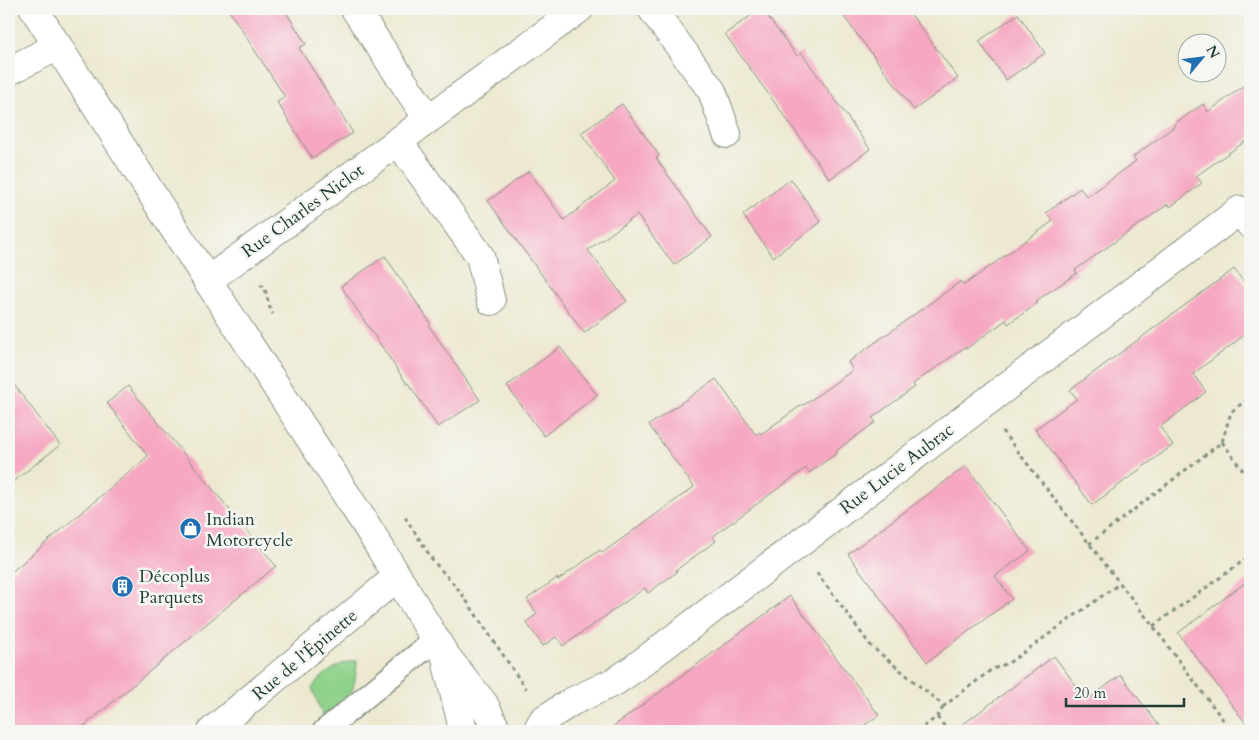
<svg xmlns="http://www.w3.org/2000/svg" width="1259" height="740" font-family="Cardo,serif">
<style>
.green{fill:#8dd18a;stroke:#56875f}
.building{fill:#f6a8c2}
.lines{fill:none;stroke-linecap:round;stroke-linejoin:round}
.service-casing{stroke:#869382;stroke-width:25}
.minor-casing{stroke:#869382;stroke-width:30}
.tertiary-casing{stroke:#869382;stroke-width:30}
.path{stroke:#869382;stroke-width:3;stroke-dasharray:4 4;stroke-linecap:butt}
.service{stroke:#fff;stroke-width:22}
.minor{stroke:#fff;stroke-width:28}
.tertiary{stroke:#fff;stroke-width:28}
.labels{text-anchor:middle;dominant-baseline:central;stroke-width:5;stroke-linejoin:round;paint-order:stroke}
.street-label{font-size:18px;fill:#1f3d34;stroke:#f6f6f2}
.poi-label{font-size:18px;fill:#1f3d34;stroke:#f6f6f2;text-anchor:start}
</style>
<rect width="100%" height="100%" fill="#f6f6f2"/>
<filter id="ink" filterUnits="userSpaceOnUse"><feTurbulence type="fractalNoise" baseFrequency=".02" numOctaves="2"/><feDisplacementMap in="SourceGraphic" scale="10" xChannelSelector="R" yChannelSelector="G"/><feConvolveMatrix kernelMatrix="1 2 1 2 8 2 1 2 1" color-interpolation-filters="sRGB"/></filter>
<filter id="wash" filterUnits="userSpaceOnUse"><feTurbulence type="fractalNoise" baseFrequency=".0096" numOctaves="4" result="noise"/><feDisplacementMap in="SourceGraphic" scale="20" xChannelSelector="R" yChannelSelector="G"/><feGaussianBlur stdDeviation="1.12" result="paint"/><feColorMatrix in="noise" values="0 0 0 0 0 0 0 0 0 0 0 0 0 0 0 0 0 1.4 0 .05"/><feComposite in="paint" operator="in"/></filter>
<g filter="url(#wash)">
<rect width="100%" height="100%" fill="#ede9d1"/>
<path class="green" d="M 357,660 C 357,671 355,687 349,696 C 343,705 332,712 324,719 L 312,688 C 322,674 340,662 357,660 Z"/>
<g id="blocks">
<g class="building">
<path d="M 228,9 L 284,9 L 306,44 L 299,48 L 353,133 L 312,158 L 277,102 L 285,97 Z"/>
<path d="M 760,9 L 762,9 L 797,56 L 801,52 L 870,149 L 830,179 L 725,34 Z"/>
<path d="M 838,9 L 907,9 L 958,78 L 914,110 Z"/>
<path d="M 1018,14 L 1045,53 L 1006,80 L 979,41 Z"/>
<path d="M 1250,81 L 1250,138 L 1196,176 L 1202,183 L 1170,207 L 1168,204 L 1075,270 L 1077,273 L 1036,301 L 1038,303 L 1008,324 L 1006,320 L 966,349 L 965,347 L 913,384 L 915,387 L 872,418 L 876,422 L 837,450 L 838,452 L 809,473 L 806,468 L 712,537 L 716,541 L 676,570 L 677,572 L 648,593 L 645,588 L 563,646 L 556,637 L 543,646 L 526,622 L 537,614 L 527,599 L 557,578 L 558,580 L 600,550 L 602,553 L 694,487 L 649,425 L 716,379 L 756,435 L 760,432 L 761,434 L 803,404 L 804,405 L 853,370 L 848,362 L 961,281 L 964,285 L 1053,221 L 1046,213 L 1080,188 L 1087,197 L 1136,161 L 1133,157 L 1175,126 L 1174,124 L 1203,104 L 1208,112 Z"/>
<path d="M 622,104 L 659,155 L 656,158 L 712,237 L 674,265 L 637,215 L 588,250 L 627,301 L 584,333 L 488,201 L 529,171 L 564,220 L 615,181 L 581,133 Z"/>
<path d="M 791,179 L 821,222 L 773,257 L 743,215 Z"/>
<path d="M 385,256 L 431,324 L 429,326 L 480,400 L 438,427 L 408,383 L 407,384 L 341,286 Z"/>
<path d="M 1234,269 L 1250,290 L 1250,331 L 1193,374 L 1206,392 L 1160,427 L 1173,445 L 1092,505 L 1035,429 L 1077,399 L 1070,390 Z"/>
<path d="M 560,347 L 597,395 L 544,436 L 507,386 Z"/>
<path d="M 9,378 L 60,445 L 9,485 Z"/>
<path d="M 128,386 L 276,566 L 78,731 L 9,731 L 9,574 L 148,456 L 107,403 Z"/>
<path d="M 966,466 L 1030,551 L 995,576 L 1012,599 L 927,662 L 848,554 Z"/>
<path d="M 1250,579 L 1250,729 L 1178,633 Z"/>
<path d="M 790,596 L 879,715 L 856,731 L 607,731 Z"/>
<path d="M 1054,656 L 1087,700 L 1121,675 L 1163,731 L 954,731 Z"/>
</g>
</g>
</g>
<g filter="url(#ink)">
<use href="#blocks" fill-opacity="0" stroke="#869382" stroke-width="1"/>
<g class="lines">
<defs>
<path id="service" d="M 324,731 L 435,640"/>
<g id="minor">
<path d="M 355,9 L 428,119"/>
<path d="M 652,9 L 712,91 L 727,134"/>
<path d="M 9,71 L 58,46"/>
<path d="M 398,141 L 480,256 L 491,301"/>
<path d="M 207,281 L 579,9"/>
<path d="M 537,731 L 543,720 L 546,718 L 573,701 L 616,681 L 632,670 L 1240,210 L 1250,224"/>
</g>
<g id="tertiary">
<path d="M 34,9 L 180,238 L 368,528 L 445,655 L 484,704 L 497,731"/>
<path d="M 447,664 L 460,716 L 463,731"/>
<path d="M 212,731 L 397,577"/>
</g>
</defs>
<use href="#service" class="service-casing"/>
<use href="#minor" class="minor-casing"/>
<use href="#tertiary" class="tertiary-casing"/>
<g class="path">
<path d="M 260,286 L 264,286 L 270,308 L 273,314"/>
<path d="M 1002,431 L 1153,626 L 1224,721"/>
<path d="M 1222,442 L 1250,480"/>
<path d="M 405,517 L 434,562 L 460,591 L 526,689"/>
<path d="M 1089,544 L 1222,442 L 1231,412 L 1250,397"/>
<path d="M 817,573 L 871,646 L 944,706 L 991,670 L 1010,662 L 1119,584"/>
<path d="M 1153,626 L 1250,556"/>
<path d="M 937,717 L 948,731"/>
<path d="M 917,731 L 937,717 L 944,706"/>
</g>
<use href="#service" class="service"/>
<use href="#minor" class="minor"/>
<use href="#tertiary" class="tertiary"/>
</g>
</g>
<defs>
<symbol id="shop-disc" viewBox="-11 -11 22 22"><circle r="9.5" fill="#1f6fb2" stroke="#f6f6f2"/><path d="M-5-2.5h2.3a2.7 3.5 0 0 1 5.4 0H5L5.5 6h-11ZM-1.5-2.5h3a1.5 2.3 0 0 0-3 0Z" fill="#fff"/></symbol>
<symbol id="building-disc" viewBox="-11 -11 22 22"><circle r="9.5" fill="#1f6fb2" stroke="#f6f6f2"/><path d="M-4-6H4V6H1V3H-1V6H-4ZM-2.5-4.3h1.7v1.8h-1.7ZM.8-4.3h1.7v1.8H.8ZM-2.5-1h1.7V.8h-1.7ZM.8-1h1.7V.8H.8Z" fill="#fff"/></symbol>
</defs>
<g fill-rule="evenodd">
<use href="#shop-disc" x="178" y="516" width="25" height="25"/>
<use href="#building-disc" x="110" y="574" width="25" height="25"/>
</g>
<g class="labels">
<g class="street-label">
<text transform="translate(303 211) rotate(-36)">Rue Charles Niclot</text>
<text transform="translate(897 469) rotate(-37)">Rue Lucie Aubrac</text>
<text transform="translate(305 655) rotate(-40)">Rue de l'Épinette</text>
</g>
<g class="poi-label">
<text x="206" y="519">Indian<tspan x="206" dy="21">Motorcycle</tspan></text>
<text x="139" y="576">Décoplus<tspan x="139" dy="21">Parquets</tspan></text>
</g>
</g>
<rect width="1259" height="740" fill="none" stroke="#f6f6f2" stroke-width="30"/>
<g transform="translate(1202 58) rotate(61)"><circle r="24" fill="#f6f6f2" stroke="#a0aca6"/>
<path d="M0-4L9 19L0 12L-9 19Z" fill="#1f6fb2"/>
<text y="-8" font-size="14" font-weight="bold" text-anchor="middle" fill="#1f3d34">N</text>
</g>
<path d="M1066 698v8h118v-8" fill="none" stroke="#1f3d34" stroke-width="2.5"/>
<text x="1074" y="698" font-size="15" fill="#1f3d34" stroke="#f6f6f2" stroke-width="4" paint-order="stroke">20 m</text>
</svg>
